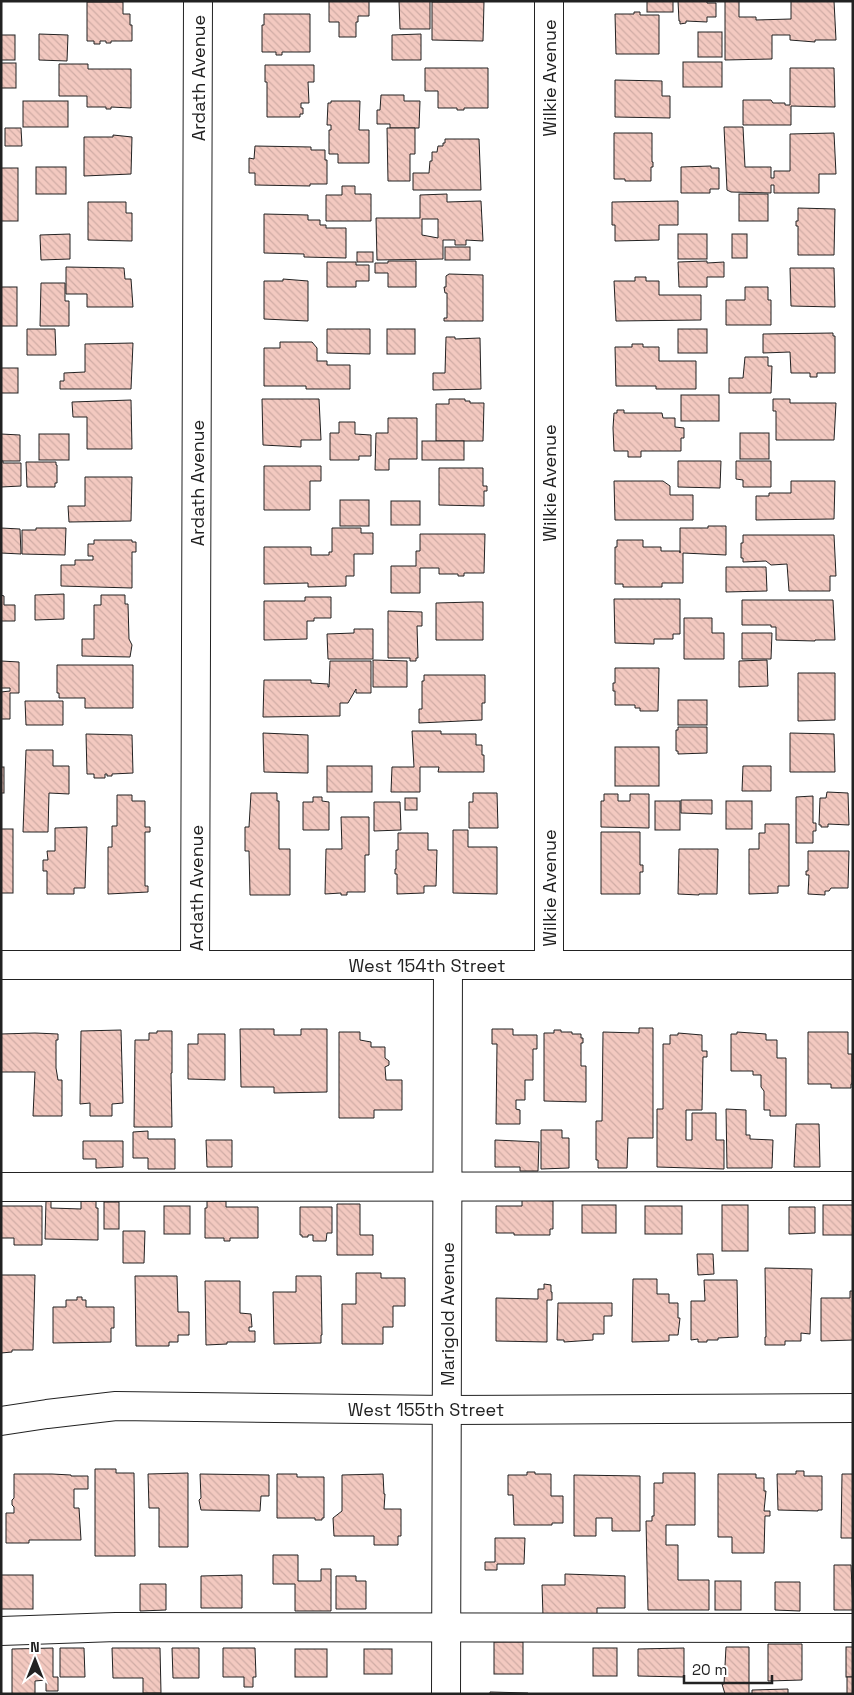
<svg xmlns="http://www.w3.org/2000/svg" width="854" height="1695" font-family="'Space Grotesk',sans-serif">
<style>
.building{fill:url(#building-back-hatch);stroke:#222;fill-rule:evenodd}
.lines{fill:none;stroke-linecap:round;stroke-linejoin:round}
.minor-casing{stroke:#222;stroke-width:30}
.minor{stroke:#fff;stroke-width:28}
.labels{text-anchor:middle;dominant-baseline:central;stroke-width:4;stroke-linejoin:round;paint-order:stroke}
.street-label{font-size:18px;fill:#222;stroke:#fff}
</style>
<defs>
<pattern id="building-back-hatch" width="6" height="6" patternUnits="userSpaceOnUse" patternTransform="scale(1.25)"><rect width="6" height="6" fill="#f3c9c0"/><path d="M-1 5l2 2M0 0l6 6M5-1l2 2" fill="none" stroke="#d0aca5"/></pattern>
</defs>
<rect width="100%" height="100%" fill="#fff"/>
<g class="building">
<path d="M 329,1 L 369,1 L 369,16 L 358,16 L 358,22 L 356,22 L 356,37 L 339,37 L 339,22 L 329,22 Z"/>
<path d="M 399,1 L 430,1 L 430,29 L 400,29 Z"/>
<rect x="647" y="1" width="26" height="11"/>
<path d="M 678,1 L 707,1 L 707,3 L 716,3 L 716,17 L 707,17 L 707,22 L 686,21 L 686,23 L 680,24 L 680,21 L 679,21 Z"/>
<path d="M 725,1 L 739,1 L 739,17 L 756,17 L 756,20 L 791,19 L 791,1 L 834,1 L 836,40 L 815,40 L 815,42 L 790,40 L 790,35 L 772,35 L 772,59 L 725,60 Z"/>
<path d="M 87,2 L 123,2 L 123,14 L 130,14 L 130,25 L 132,25 L 132,41 L 111,41 L 111,43 L 106,43 L 106,41 L 100,41 L 100,44 L 94,44 L 94,41 L 87,41 Z"/>
<path d="M 432,2 L 484,2 L 483,41 L 432,40 Z"/>
<path d="M 634,12 L 640,12 L 640,15 L 659,15 L 659,54 L 616,54 L 615,14 L 634,14 Z"/>
<path d="M 264,14 L 310,14 L 310,52 L 282,52 L 282,55 L 276,55 L 276,52 L 262,52 L 262,25 L 264,25 Z"/>
<rect x="698" y="32" width="24" height="25"/>
<path d="M 39,34 L 68,35 L 67,61 L 39,60 Z"/>
<path d="M 421,34 L 421,60 L 392,60 L 392,35 Z"/>
<rect x="1" y="35" width="14" height="25"/>
<rect x="683" y="62" width="39" height="25"/>
<rect x="1" y="63" width="15" height="25"/>
<path d="M 59,64 L 88,64 L 88,69 L 131,69 L 131,108 L 111,107 L 111,109 L 106,109 L 106,107 L 87,107 L 87,96 L 59,96 Z"/>
<path d="M 265,65 L 314,65 L 314,82 L 308,82 L 309,103 L 301,103 L 301,108 L 303,108 L 303,114 L 300,114 L 300,117 L 267,117 L 267,82 L 265,82 Z"/>
<path d="M 425,68 L 488,68 L 488,108 L 464,108 L 464,110 L 457,110 L 457,108 L 438,108 L 438,91 L 425,91 Z"/>
<path d="M 790,68 L 834,68 L 835,107 L 791,106 L 791,125 L 743,125 L 743,100 L 771,100 L 773,103 L 785,103 L 785,105 L 790,105 Z"/>
<path d="M 615,80 L 662,81 L 662,96 L 670,96 L 670,118 L 615,117 Z"/>
<path d="M 381,95 L 404,95 L 404,101 L 420,101 L 419,128 L 390,128 L 390,124 L 377,124 L 377,110 L 380,110 Z"/>
<rect x="23" y="101" width="45" height="26"/>
<path d="M 331,101 L 360,101 L 359,130 L 369,130 L 369,163 L 338,163 L 338,154 L 329,154 L 329,130 L 331,130 L 331,125 L 327,125 L 328,103 L 331,103 Z"/>
<path d="M 724,127 L 743,127 L 745,167 L 771,167 L 771,178 L 774,178 L 774,171 L 790,171 L 790,134 L 834,133 L 836,174 L 819,174 L 819,193 L 774,193 L 774,185 L 771,185 L 771,193 L 731,192 L 727,190 Z"/>
<path d="M 5,128 L 21,128 L 22,146 L 5,146 Z"/>
<path d="M 387,128 L 415,128 L 415,154 L 410,154 L 410,181 L 388,181 Z"/>
<path d="M 614,133 L 652,133 L 652,162 L 653,162 L 653,167 L 651,167 L 651,181 L 625,181 L 625,179 L 614,179 Z"/>
<path d="M 113,135 L 132,137 L 131,174 L 84,176 L 84,137 L 113,137 Z"/>
<path d="M 445,139 L 479,139 L 481,190 L 413,190 L 413,173 L 429,173 L 430,161 L 432,161 L 432,152 L 437,152 L 438,146 L 443,146 L 443,143 L 445,143 Z"/>
<path d="M 255,146 L 311,147 L 311,150 L 325,150 L 325,160 L 327,160 L 327,184 L 310,184 L 310,186 L 255,185 L 255,173 L 249,173 L 249,158 L 254,159 Z"/>
<path d="M 711,166 L 711,168 L 719,168 L 719,189 L 710,189 L 710,193 L 681,193 L 681,167 Z"/>
<rect x="36" y="167" width="30" height="27"/>
<rect x="1" y="168" width="17" height="53"/>
<path d="M 342,186 L 355,186 L 355,194 L 371,194 L 371,221 L 326,221 L 326,195 L 342,195 Z"/>
<path d="M 447,194 L 447,202 L 481,201 L 483,241 L 466,240 L 466,245 L 455,245 L 455,240 L 443,240 L 443,259 L 377,260 L 376,218 L 420,218 L 420,195 ZM 422,219 L 438,219 L 438,238 L 422,235 Z"/>
<rect x="739" y="194" width="29" height="27"/>
<path d="M 678,201 L 678,225 L 659,225 L 659,240 L 615,241 L 615,225 L 612,225 L 612,202 Z"/>
<path d="M 88,202 L 126,202 L 126,213 L 132,213 L 132,241 L 88,240 Z"/>
<path d="M 798,208 L 835,209 L 834,255 L 798,255 L 798,226 L 796,226 L 796,221 L 798,221 Z"/>
<path d="M 264,214 L 308,215 L 308,220 L 320,220 L 320,225 L 326,225 L 326,228 L 346,228 L 346,258 L 304,257 L 304,254 L 264,253 Z"/>
<path d="M 70,234 L 70,259 L 41,260 L 40,235 Z"/>
<rect x="678" y="234" width="29" height="25"/>
<rect x="732" y="234" width="15" height="24"/>
<rect x="445" y="247" width="25" height="13"/>
<rect x="357" y="252" width="16" height="10"/>
<path d="M 388,261 L 416,261 L 416,287 L 388,287 L 388,273 L 375,273 L 375,263 L 388,263 Z"/>
<path d="M 707,261 L 707,263 L 724,262 L 724,277 L 707,277 L 707,287 L 679,287 L 678,262 Z"/>
<path d="M 327,262 L 356,262 L 356,265 L 369,265 L 369,281 L 356,281 L 356,287 L 327,287 Z"/>
<path d="M 66,267 L 124,268 L 125,279 L 131,279 L 133,307 L 87,307 L 87,294 L 66,294 Z"/>
<path d="M 790,268 L 834,268 L 835,307 L 791,306 Z"/>
<path d="M 449,274 L 483,275 L 483,321 L 444,321 L 444,318 L 447,318 L 447,293 L 445,293 L 444,287 L 446,287 L 446,276 Z"/>
<path d="M 635,277 L 646,277 L 646,281 L 659,281 L 659,295 L 701,295 L 701,320 L 616,321 L 614,281 L 635,281 Z"/>
<path d="M 283,279 L 308,281 L 308,321 L 264,319 L 264,281 L 283,281 Z"/>
<path d="M 41,283 L 65,283 L 65,301 L 69,301 L 69,326 L 40,326 Z"/>
<rect x="1" y="287" width="16" height="39"/>
<path d="M 745,287 L 768,287 L 768,300 L 771,300 L 771,325 L 726,325 L 726,300 L 745,300 Z"/>
<path d="M 27,329 L 55,329 L 56,355 L 27,355 Z"/>
<path d="M 327,329 L 370,329 L 370,354 L 327,353 Z"/>
<rect x="387" y="329" width="28" height="25"/>
<rect x="678" y="329" width="29" height="24"/>
<path d="M 833,333 L 833,336 L 835,336 L 835,373 L 817,373 L 817,377 L 810,377 L 810,373 L 791,373 L 790,352 L 763,353 L 763,334 Z"/>
<path d="M 446,337 L 455,337 L 455,339 L 480,338 L 481,389 L 433,390 L 433,373 L 445,373 Z"/>
<path d="M 280,342 L 312,342 L 317,348 L 317,361 L 327,361 L 327,365 L 350,365 L 350,389 L 306,389 L 306,386 L 264,386 L 264,348 L 280,348 Z"/>
<path d="M 133,343 L 131,389 L 60,389 L 60,381 L 64,381 L 64,373 L 85,372 L 85,344 Z"/>
<path d="M 632,344 L 643,344 L 643,347 L 659,347 L 659,361 L 696,361 L 696,389 L 656,389 L 656,386 L 616,386 L 615,347 L 632,347 Z"/>
<path d="M 745,357 L 768,357 L 768,366 L 772,366 L 771,393 L 729,393 L 729,378 L 743,378 Z"/>
<rect x="1" y="368" width="17" height="25"/>
<rect x="681" y="395" width="38" height="26"/>
<path d="M 262,399 L 319,399 L 321,440 L 301,440 L 301,447 L 263,445 Z"/>
<path d="M 449,399 L 465,399 L 465,401 L 470,401 L 470,403 L 484,403 L 483,441 L 436,441 L 436,404 L 449,404 Z"/>
<path d="M 773,399 L 790,399 L 790,403 L 836,403 L 834,440 L 776,440 L 776,411 L 773,411 Z"/>
<path d="M 131,400 L 132,449 L 87,449 L 87,417 L 73,417 L 72,402 Z"/>
<path d="M 617,410 L 624,410 L 624,413 L 662,413 L 663,418 L 675,418 L 675,427 L 684,428 L 684,438 L 681,438 L 681,451 L 641,451 L 641,457 L 628,457 L 628,451 L 614,451 L 613,428 L 614,413 L 617,413 Z"/>
<path d="M 388,418 L 417,418 L 417,459 L 389,459 L 389,470 L 375,470 L 376,433 L 388,433 Z"/>
<path d="M 339,422 L 355,422 L 355,434 L 371,435 L 371,456 L 359,456 L 359,460 L 330,460 L 330,433 L 339,433 Z"/>
<rect x="740" y="433" width="29" height="26"/>
<path d="M 1,434 L 20,435 L 20,461 L 1,461 Z"/>
<rect x="39" y="434" width="30" height="26"/>
<rect x="422" y="441" width="42" height="19"/>
<path d="M 1,461 L 3,461 L 3,463 L 21,463 L 21,486 L 1,487 Z"/>
<path d="M 678,461 L 721,461 L 720,488 L 678,487 Z"/>
<path d="M 736,461 L 771,461 L 771,487 L 743,487 L 743,480 L 736,479 Z"/>
<path d="M 26,462 L 56,462 L 56,465 L 57,465 L 57,483 L 55,483 L 55,487 L 27,487 Z"/>
<path d="M 264,466 L 321,466 L 321,481 L 310,481 L 310,510 L 264,510 Z"/>
<path d="M 439,468 L 483,468 L 483,486 L 487,486 L 487,491 L 484,491 L 484,506 L 439,505 Z"/>
<path d="M 85,477 L 132,477 L 131,521 L 69,522 L 68,506 L 85,506 Z"/>
<path d="M 614,481 L 663,481 L 670,486 L 670,495 L 693,495 L 693,520 L 615,520 Z"/>
<path d="M 791,481 L 835,481 L 834,519 L 756,520 L 756,496 L 769,496 L 769,493 L 791,493 Z"/>
<rect x="340" y="500" width="29" height="26"/>
<rect x="391" y="501" width="29" height="24"/>
<path d="M 708,526 L 726,526 L 726,555 L 683,553 L 683,583 L 662,583 L 662,587 L 623,587 L 623,584 L 615,584 L 615,547 L 617,547 L 617,540 L 643,540 L 643,547 L 661,547 L 661,551 L 680,551 L 680,553 L 680,528 L 708,528 Z"/>
<path d="M 1,528 L 20,529 L 21,554 L 1,553 Z"/>
<path d="M 36,528 L 66,528 L 65,555 L 22,554 L 22,530 L 36,530 Z"/>
<path d="M 332,528 L 361,528 L 361,533 L 373,533 L 373,554 L 354,554 L 354,576 L 346,576 L 346,586 L 308,587 L 308,583 L 264,584 L 264,547 L 311,547 L 311,555 L 329,555 L 329,552 L 332,552 Z"/>
<path d="M 420,534 L 485,534 L 484,573 L 464,573 L 464,576 L 458,576 L 458,574 L 439,574 L 439,568 L 420,568 L 420,593 L 391,593 L 391,566 L 416,566 L 416,551 L 420,551 Z"/>
<path d="M 743,535 L 834,535 L 836,576 L 830,576 L 830,591 L 789,591 L 787,564 L 771,565 L 766,561 L 743,562 L 743,558 L 741,558 L 741,543 L 743,543 Z"/>
<path d="M 94,540 L 132,540 L 132,542 L 136,542 L 136,552 L 132,552 L 132,588 L 61,586 L 61,565 L 75,565 L 75,560 L 93,560 L 93,556 L 88,556 L 88,544 L 94,544 Z"/>
<path d="M 726,567 L 766,567 L 767,591 L 726,592 Z"/>
<path d="M 64,594 L 64,619 L 35,620 L 35,595 Z"/>
<path d="M 1,595 L 4,596 L 4,605 L 15,605 L 15,621 L 1,621 Z"/>
<path d="M 101,595 L 125,595 L 125,604 L 128,604 L 129,639 L 132,645 L 130,657 L 82,656 L 82,639 L 94,639 L 94,605 L 101,605 Z"/>
<path d="M 305,597 L 331,597 L 331,618 L 314,618 L 314,621 L 307,621 L 307,639 L 264,640 L 264,601 L 305,601 Z"/>
<path d="M 614,599 L 680,599 L 680,634 L 673,634 L 673,639 L 654,639 L 654,644 L 615,643 Z"/>
<path d="M 742,600 L 833,600 L 835,640 L 815,640 L 815,641 L 776,640 L 776,627 L 771,627 L 771,625 L 742,625 Z"/>
<path d="M 474,602 L 483,602 L 483,640 L 436,640 L 436,603 Z"/>
<path d="M 388,611 L 422,612 L 422,626 L 417,626 L 418,658 L 416,658 L 416,661 L 410,661 L 410,658 L 388,658 Z"/>
<path d="M 684,618 L 712,618 L 712,633 L 724,633 L 724,659 L 684,659 Z"/>
<path d="M 354,629 L 373,629 L 373,659 L 328,659 L 327,634 L 354,633 Z"/>
<path d="M 742,633 L 772,633 L 771,659 L 742,659 Z"/>
<path d="M 373,660 L 407,661 L 407,687 L 373,687 Z"/>
<path d="M 767,660 L 768,686 L 739,687 L 739,661 Z"/>
<path d="M 1,661 L 19,662 L 19,693 L 10,693 L 10,719 L 1,719 L 1,692 L 10,691 L 10,688 L 1,688 Z"/>
<path d="M 330,661 L 371,661 L 371,693 L 356,693 L 356,689 L 348,703 L 340,703 L 340,716 L 263,717 L 264,680 L 311,680 L 311,683 L 328,684 L 328,687 L 329,687 Z"/>
<path d="M 57,665 L 133,665 L 133,708 L 85,708 L 85,698 L 59,698 L 59,693 L 57,693 Z"/>
<path d="M 615,668 L 659,668 L 658,711 L 640,711 L 640,708 L 635,708 L 635,705 L 615,705 L 615,691 L 613,691 L 613,683 L 615,683 Z"/>
<path d="M 798,673 L 835,673 L 835,720 L 798,721 Z"/>
<path d="M 424,675 L 485,675 L 485,703 L 482,703 L 482,720 L 419,723 L 419,709 L 422,709 L 422,681 L 424,681 Z"/>
<rect x="678" y="700" width="29" height="25"/>
<path d="M 25,701 L 63,701 L 63,725 L 26,725 Z"/>
<path d="M 678,727 L 707,727 L 707,753 L 678,754 L 678,751 L 676,751 L 676,730 L 678,730 Z"/>
<path d="M 412,731 L 441,731 L 441,734 L 476,734 L 476,745 L 482,745 L 482,755 L 484,755 L 484,772 L 438,772 L 439,767 L 420,767 L 420,792 L 391,792 L 392,767 L 414,767 Z"/>
<path d="M 263,733 L 308,735 L 308,773 L 264,772 Z"/>
<path d="M 790,733 L 834,734 L 835,772 L 790,772 Z"/>
<path d="M 86,734 L 132,735 L 133,773 L 112,774 L 112,776 L 107,776 L 107,774 L 105,774 L 105,778 L 94,778 L 94,774 L 87,774 Z"/>
<rect x="615" y="747" width="44" height="39"/>
<path d="M 26,750 L 53,750 L 53,766 L 69,766 L 69,794 L 49,793 L 48,832 L 23,832 Z"/>
<rect x="327" y="766" width="45" height="26"/>
<path d="M 743,766 L 771,766 L 771,791 L 742,791 Z"/>
<rect x="1" y="767" width="3" height="26"/>
<path d="M 827,792 L 848,793 L 849,825 L 828,824 L 828,827 L 821,827 L 821,825 L 819,825 L 820,798 L 826,798 Z"/>
<path d="M 251,793 L 277,793 L 277,801 L 279,801 L 279,849 L 290,849 L 290,895 L 250,895 L 249,851 L 245,851 L 245,827 L 249,827 Z"/>
<path d="M 473,793 L 497,793 L 498,828 L 469,828 L 469,802 L 473,802 Z"/>
<path d="M 604,794 L 618,794 L 618,801 L 630,801 L 630,794 L 649,794 L 649,828 L 601,827 L 601,801 L 604,801 Z"/>
<path d="M 117,795 L 132,795 L 132,801 L 145,801 L 145,827 L 150,827 L 150,832 L 145,832 L 145,886 L 148,886 L 148,892 L 108,894 L 108,847 L 112,847 L 112,826 L 117,826 Z"/>
<path d="M 813,796 L 813,823 L 816,823 L 816,831 L 813,831 L 813,843 L 796,843 L 796,797 Z"/>
<path d="M 313,797 L 322,797 L 322,801 L 329,802 L 329,830 L 303,830 L 303,802 L 313,802 Z"/>
<rect x="405" y="798" width="12" height="12"/>
<path d="M 681,800 L 712,800 L 712,814 L 681,813 Z"/>
<rect x="655" y="801" width="25" height="29"/>
<rect x="726" y="801" width="26" height="28"/>
<path d="M 374,802 L 400,802 L 401,830 L 374,831 Z"/>
<path d="M 341,817 L 369,817 L 369,855 L 365,855 L 365,892 L 347,892 L 347,895 L 341,895 L 341,893 L 325,894 L 326,849 L 342,849 Z"/>
<path d="M 765,824 L 789,824 L 789,886 L 778,886 L 778,893 L 749,894 L 749,849 L 759,849 L 759,833 L 765,833 Z"/>
<path d="M 87,827 L 85,888 L 74,888 L 74,894 L 47,894 L 47,871 L 43,871 L 43,860 L 48,860 L 47,851 L 55,851 L 55,828 Z"/>
<rect x="1" y="829" width="12" height="64"/>
<path d="M 453,830 L 468,830 L 468,847 L 497,847 L 497,894 L 453,893 Z"/>
<path d="M 601,832 L 640,832 L 640,865 L 643,865 L 643,872 L 640,872 L 640,894 L 601,894 Z"/>
<path d="M 398,833 L 428,833 L 428,850 L 437,850 L 436,886 L 424,886 L 424,893 L 397,894 L 397,874 L 395,874 L 395,869 L 396,869 L 396,850 L 398,850 Z"/>
<path d="M 679,849 L 718,849 L 717,894 L 699,894 L 699,895 L 678,894 Z"/>
<path d="M 808,851 L 849,851 L 848,888 L 831,888 L 829,891 L 825,891 L 825,895 L 808,894 L 809,875 L 806,875 L 806,871 L 808,871 Z"/>
<path d="M 639,1028 L 653,1028 L 653,1138 L 628,1138 L 627,1168 L 598,1168 L 598,1160 L 596,1160 L 596,1121 L 602,1121 L 603,1032 L 639,1033 Z"/>
<path d="M 240,1029 L 274,1029 L 274,1035 L 301,1035 L 301,1029 L 327,1029 L 327,1092 L 274,1093 L 274,1087 L 241,1087 Z"/>
<path d="M 492,1029 L 513,1029 L 513,1035 L 537,1035 L 537,1049 L 533,1049 L 533,1080 L 525,1080 L 525,1100 L 516,1100 L 516,1109 L 520,1110 L 520,1124 L 496,1124 L 497,1044 L 492,1044 Z"/>
<path d="M 121,1030 L 123,1103 L 112,1104 L 112,1116 L 90,1116 L 90,1103 L 80,1104 L 81,1031 Z"/>
<path d="M 554,1030 L 561,1030 L 561,1032 L 572,1032 L 572,1034 L 581,1034 L 581,1038 L 583,1038 L 583,1043 L 581,1043 L 581,1066 L 586,1066 L 586,1102 L 544,1101 L 544,1033 L 554,1033 Z"/>
<path d="M 157,1031 L 172,1031 L 172,1073 L 171,1073 L 172,1127 L 134,1127 L 135,1040 L 149,1040 L 149,1033 L 157,1033 Z"/>
<path d="M 339,1032 L 360,1032 L 360,1040 L 371,1042 L 371,1047 L 385,1047 L 385,1058 L 389,1061 L 389,1065 L 385,1067 L 386,1080 L 402,1080 L 402,1110 L 374,1110 L 374,1118 L 339,1118 Z"/>
<path d="M 737,1032 L 766,1034 L 766,1040 L 777,1040 L 777,1058 L 786,1058 L 786,1116 L 770,1116 L 770,1110 L 764,1110 L 764,1091 L 761,1087 L 761,1075 L 753,1075 L 753,1071 L 731,1071 L 731,1034 L 737,1034 Z"/>
<path d="M 808,1032 L 848,1032 L 848,1054 L 852,1054 L 852,1084 L 851,1084 L 851,1088 L 831,1088 L 831,1084 L 808,1084 Z"/>
<path d="M 35,1033 L 58,1034 L 58,1040 L 56,1040 L 56,1068 L 58,1080 L 62,1080 L 62,1116 L 33,1116 L 35,1072 L 1,1072 L 1,1034 Z"/>
<path d="M 678,1033 L 702,1035 L 702,1051 L 707,1051 L 707,1057 L 703,1057 L 702,1110 L 686,1110 L 686,1140 L 692,1140 L 692,1113 L 716,1113 L 716,1140 L 724,1140 L 724,1169 L 657,1167 L 657,1109 L 663,1109 L 663,1044 L 670,1044 L 670,1035 L 678,1035 Z"/>
<path d="M 198,1034 L 225,1034 L 225,1080 L 188,1079 L 188,1044 L 198,1044 Z"/>
<path d="M 726,1109 L 746,1110 L 746,1135 L 750,1135 L 750,1139 L 773,1140 L 772,1168 L 727,1168 Z"/>
<path d="M 796,1124 L 819,1124 L 820,1167 L 794,1167 Z"/>
<path d="M 541,1130 L 562,1130 L 562,1138 L 569,1138 L 569,1168 L 541,1169 Z"/>
<path d="M 148,1131 L 148,1139 L 175,1139 L 175,1169 L 148,1169 L 148,1158 L 133,1158 L 133,1132 Z"/>
<path d="M 206,1140 L 232,1140 L 232,1167 L 207,1167 Z"/>
<path d="M 495,1140 L 539,1142 L 538,1171 L 520,1171 L 520,1167 L 495,1167 Z"/>
<path d="M 83,1141 L 123,1141 L 123,1167 L 96,1168 L 96,1159 L 83,1159 Z"/>
<path d="M 522,1200 L 553,1201 L 553,1229 L 550,1229 L 550,1235 L 514,1235 L 514,1233 L 496,1233 L 496,1206 L 522,1206 Z"/>
<path d="M 46,1201 L 51,1201 L 51,1208 L 81,1209 L 81,1201 L 96,1201 L 96,1208 L 98,1208 L 98,1240 L 45,1239 Z"/>
<path d="M 207,1201 L 226,1201 L 226,1207 L 258,1207 L 258,1238 L 230,1238 L 230,1241 L 224,1241 L 224,1238 L 205,1238 L 205,1208 L 207,1208 Z"/>
<rect x="104" y="1202" width="15" height="27"/>
<path d="M 337,1204 L 360,1204 L 360,1235 L 373,1235 L 373,1255 L 337,1255 Z"/>
<rect x="582" y="1205" width="34" height="28"/>
<rect x="722" y="1205" width="26" height="46"/>
<rect x="823" y="1205" width="30" height="30"/>
<path d="M 1,1206 L 42,1206 L 42,1245 L 14,1245 L 14,1238 L 1,1238 Z"/>
<rect x="164" y="1206" width="26" height="28"/>
<rect x="645" y="1206" width="37" height="28"/>
<path d="M 300,1207 L 332,1207 L 332,1233 L 327,1233 L 326,1241 L 313,1241 L 313,1235 L 308,1235 L 308,1237 L 302,1237 L 302,1235 L 300,1235 Z"/>
<path d="M 789,1207 L 815,1207 L 815,1233 L 789,1234 Z"/>
<path d="M 123,1231 L 145,1231 L 144,1263 L 123,1263 Z"/>
<path d="M 697,1254 L 713,1254 L 714,1274 L 698,1275 Z"/>
<path d="M 765,1268 L 812,1269 L 810,1334 L 801,1333 L 801,1341 L 785,1341 L 785,1345 L 765,1345 L 765,1337 L 766,1337 Z"/>
<path d="M 356,1273 L 381,1273 L 381,1278 L 405,1278 L 405,1306 L 393,1306 L 393,1327 L 383,1327 L 383,1344 L 342,1344 L 342,1304 L 356,1304 Z"/>
<path d="M 1,1275 L 35,1275 L 33,1350 L 12,1350 L 12,1352 L 1,1353 Z"/>
<path d="M 135,1276 L 177,1276 L 178,1312 L 189,1312 L 189,1335 L 178,1335 L 178,1342 L 169,1342 L 169,1346 L 136,1346 Z"/>
<path d="M 296,1276 L 321,1276 L 322,1335 L 321,1335 L 321,1343 L 274,1344 L 273,1292 L 296,1292 Z"/>
<path d="M 633,1279 L 657,1279 L 657,1294 L 669,1294 L 669,1303 L 678,1303 L 678,1318 L 680,1318 L 678,1335 L 669,1335 L 669,1341 L 632,1342 Z"/>
<path d="M 704,1280 L 737,1280 L 738,1337 L 718,1338 L 718,1340 L 707,1340 L 707,1342 L 698,1342 L 698,1339 L 691,1340 L 691,1301 L 705,1301 Z"/>
<path d="M 205,1281 L 240,1281 L 240,1313 L 251,1314 L 252,1327 L 249,1327 L 249,1331 L 255,1331 L 255,1342 L 227,1342 L 227,1344 L 206,1345 Z"/>
<path d="M 544,1284 L 551,1285 L 551,1292 L 552,1292 L 552,1300 L 547,1300 L 547,1342 L 496,1341 L 496,1298 L 538,1299 L 538,1289 L 544,1289 Z"/>
<path d="M 850,1291 L 853,1291 L 853,1340 L 821,1341 L 821,1298 L 850,1298 Z"/>
<path d="M 77,1297 L 82,1297 L 82,1300 L 86,1300 L 86,1307 L 114,1307 L 114,1328 L 111,1328 L 111,1342 L 53,1343 L 53,1307 L 66,1307 L 66,1300 L 77,1300 Z"/>
<path d="M 558,1303 L 612,1303 L 612,1316 L 604,1316 L 604,1334 L 593,1334 L 593,1340 L 564,1342 L 564,1340 L 557,1340 Z"/>
<path d="M 95,1469 L 116,1469 L 116,1473 L 134,1473 L 135,1556 L 95,1556 Z"/>
<path d="M 796,1471 L 804,1471 L 804,1476 L 822,1476 L 822,1510 L 818,1510 L 818,1511 L 778,1510 L 777,1474 L 796,1474 Z"/>
<path d="M 527,1472 L 535,1472 L 535,1474 L 551,1474 L 551,1496 L 563,1496 L 563,1523 L 552,1523 L 552,1525 L 514,1525 L 513,1495 L 508,1495 L 508,1475 L 527,1475 Z"/>
<path d="M 188,1473 L 188,1547 L 159,1547 L 159,1508 L 149,1508 L 148,1474 Z"/>
<path d="M 663,1473 L 695,1473 L 695,1525 L 666,1525 L 666,1545 L 678,1545 L 678,1580 L 709,1580 L 709,1610 L 648,1610 L 646,1521 L 652,1521 L 652,1516 L 654,1516 L 654,1483 L 663,1483 Z"/>
<path d="M 14,1474 L 52,1474 L 71,1475 L 71,1476 L 88,1476 L 88,1489 L 74,1489 L 74,1508 L 79,1508 L 81,1540 L 29,1540 L 29,1543 L 6,1543 L 6,1513 L 14,1513 L 14,1507 L 12,1505 L 12,1500 L 14,1498 Z"/>
<path d="M 200,1474 L 269,1475 L 269,1496 L 261,1496 L 260,1511 L 201,1510 L 199,1500 L 201,1498 Z"/>
<path d="M 277,1474 L 297,1474 L 297,1477 L 324,1477 L 324,1518 L 322,1518 L 322,1520 L 315,1520 L 315,1518 L 277,1518 Z"/>
<path d="M 383,1474 L 384,1494 L 385,1494 L 384,1509 L 401,1509 L 401,1536 L 398,1536 L 398,1545 L 374,1545 L 374,1536 L 334,1536 L 333,1518 L 342,1511 L 342,1475 Z"/>
<path d="M 718,1474 L 756,1474 L 756,1478 L 764,1478 L 764,1491 L 766,1491 L 764,1511 L 770,1511 L 770,1516 L 765,1516 L 764,1553 L 732,1553 L 732,1537 L 718,1537 Z"/>
<path d="M 842,1474 L 853,1474 L 853,1538 L 841,1538 Z"/>
<path d="M 574,1475 L 640,1476 L 640,1531 L 612,1531 L 612,1518 L 596,1518 L 596,1536 L 574,1536 Z"/>
<path d="M 495,1538 L 525,1538 L 524,1564 L 497,1564 L 497,1570 L 485,1570 L 485,1562 L 495,1562 Z"/>
<path d="M 273,1555 L 298,1555 L 298,1581 L 321,1581 L 321,1569 L 331,1569 L 331,1611 L 295,1611 L 295,1584 L 273,1584 Z"/>
<path d="M 834,1565 L 851,1565 L 853,1610 L 834,1610 Z"/>
<path d="M 565,1574 L 625,1576 L 625,1608 L 597,1608 L 597,1616 L 543,1616 L 542,1585 L 565,1585 Z"/>
<rect x="1" y="1575" width="32" height="34"/>
<path d="M 242,1575 L 242,1608 L 201,1608 L 201,1576 Z"/>
<path d="M 336,1576 L 356,1576 L 356,1581 L 366,1581 L 366,1609 L 336,1609 Z"/>
<rect x="715" y="1581" width="26" height="29"/>
<path d="M 775,1582 L 800,1582 L 800,1611 L 775,1610 Z"/>
<path d="M 140,1584 L 166,1584 L 166,1610 L 140,1611 Z"/>
<rect x="494" y="1642" width="29" height="32"/>
<path d="M 768,1644 L 802,1644 L 802,1680 L 768,1681 Z"/>
<path d="M 726,1647 L 749,1647 L 749,1694 L 725,1694 L 722,1684 L 724,1684 Z"/>
<rect x="846" y="1647" width="7" height="30"/>
<path d="M 53,1648 L 53,1677 L 58,1677 L 58,1691 L 46,1691 L 46,1680 L 35,1681 L 35,1694 L 12,1694 L 12,1649 Z"/>
<path d="M 60,1648 L 84,1648 L 85,1677 L 60,1677 Z"/>
<path d="M 112,1648 L 160,1648 L 161,1693 L 143,1693 L 143,1678 L 113,1678 Z"/>
<path d="M 172,1648 L 199,1648 L 199,1678 L 173,1678 Z"/>
<path d="M 223,1648 L 255,1648 L 256,1677 L 253,1677 L 253,1687 L 244,1687 L 244,1677 L 223,1677 Z"/>
<rect x="593" y="1648" width="24" height="28"/>
<path d="M 684,1648 L 684,1677 L 638,1676 L 638,1649 Z"/>
<rect x="295" y="1649" width="32" height="28"/>
<rect x="364" y="1649" width="28" height="25"/>
<rect x="847" y="1677" width="6" height="17"/>
<path d="M 788,1689 L 788,1694 L 752,1694 L 752,1690 Z"/>
<path d="M 490,1692 L 528,1693 L 528,1694 L 490,1694 Z"/>
</g>
<g class="lines">
<defs>
<g id="minor">
<path d="M 1,965 L 853,965"/>
<path d="M 195,965 L 198,1"/>
<path d="M 549,965 L 549,1"/>
<path d="M 1,1187 L 853,1186"/>
<path d="M 1,1421 L 47,1414 L 116,1406 L 448,1410 L 853,1408"/>
<path d="M 1,1631 L 116,1627 L 853,1628"/>
<path d="M 446,1694 L 448,965"/>
</g>
</defs>
<use href="#minor" class="minor-casing"/>
<use href="#minor" class="minor"/>
</g>
<g class="labels">
<g class="street-label">
<text transform="translate(198 78) rotate(-90)">Ardath Avenue</text>
<text transform="translate(549 78) rotate(-90)">Wilkie Avenue</text>
<text transform="translate(197 483) rotate(-90)">Ardath Avenue</text>
<text transform="translate(549 483) rotate(-90)">Wilkie Avenue</text>
<text transform="translate(196 888) rotate(-90)">Ardath Avenue</text>
<text transform="translate(549 888) rotate(-90)">Wilkie Avenue</text>
<text x="427" y="965">West 154th Street</text>
<text transform="translate(447 1314) rotate(-90)">Marigold Avenue</text>
<text x="426" y="1409">West 155th Street</text>
</g>
</g>
<rect width="854" height="1695" fill="none" stroke="#222222" stroke-width="5"/>
<g transform="translate(35 1660)" stroke="#ffffff" stroke-width="4" paint-order="stroke">
<path d="M0-4L9 19L0 12L-9 19Z" fill="#222222"/>
<text y="-8" font-size="14" font-weight="bold" text-anchor="middle" fill="#222222">N</text>
</g>
<path d="M684 1675v8h88v-8" fill="none" stroke="#222222" stroke-width="2.5"/>
<text x="692" y="1675" font-size="15" fill="#222222" stroke="#ffffff" stroke-width="4" paint-order="stroke">20 m</text>
</svg>
